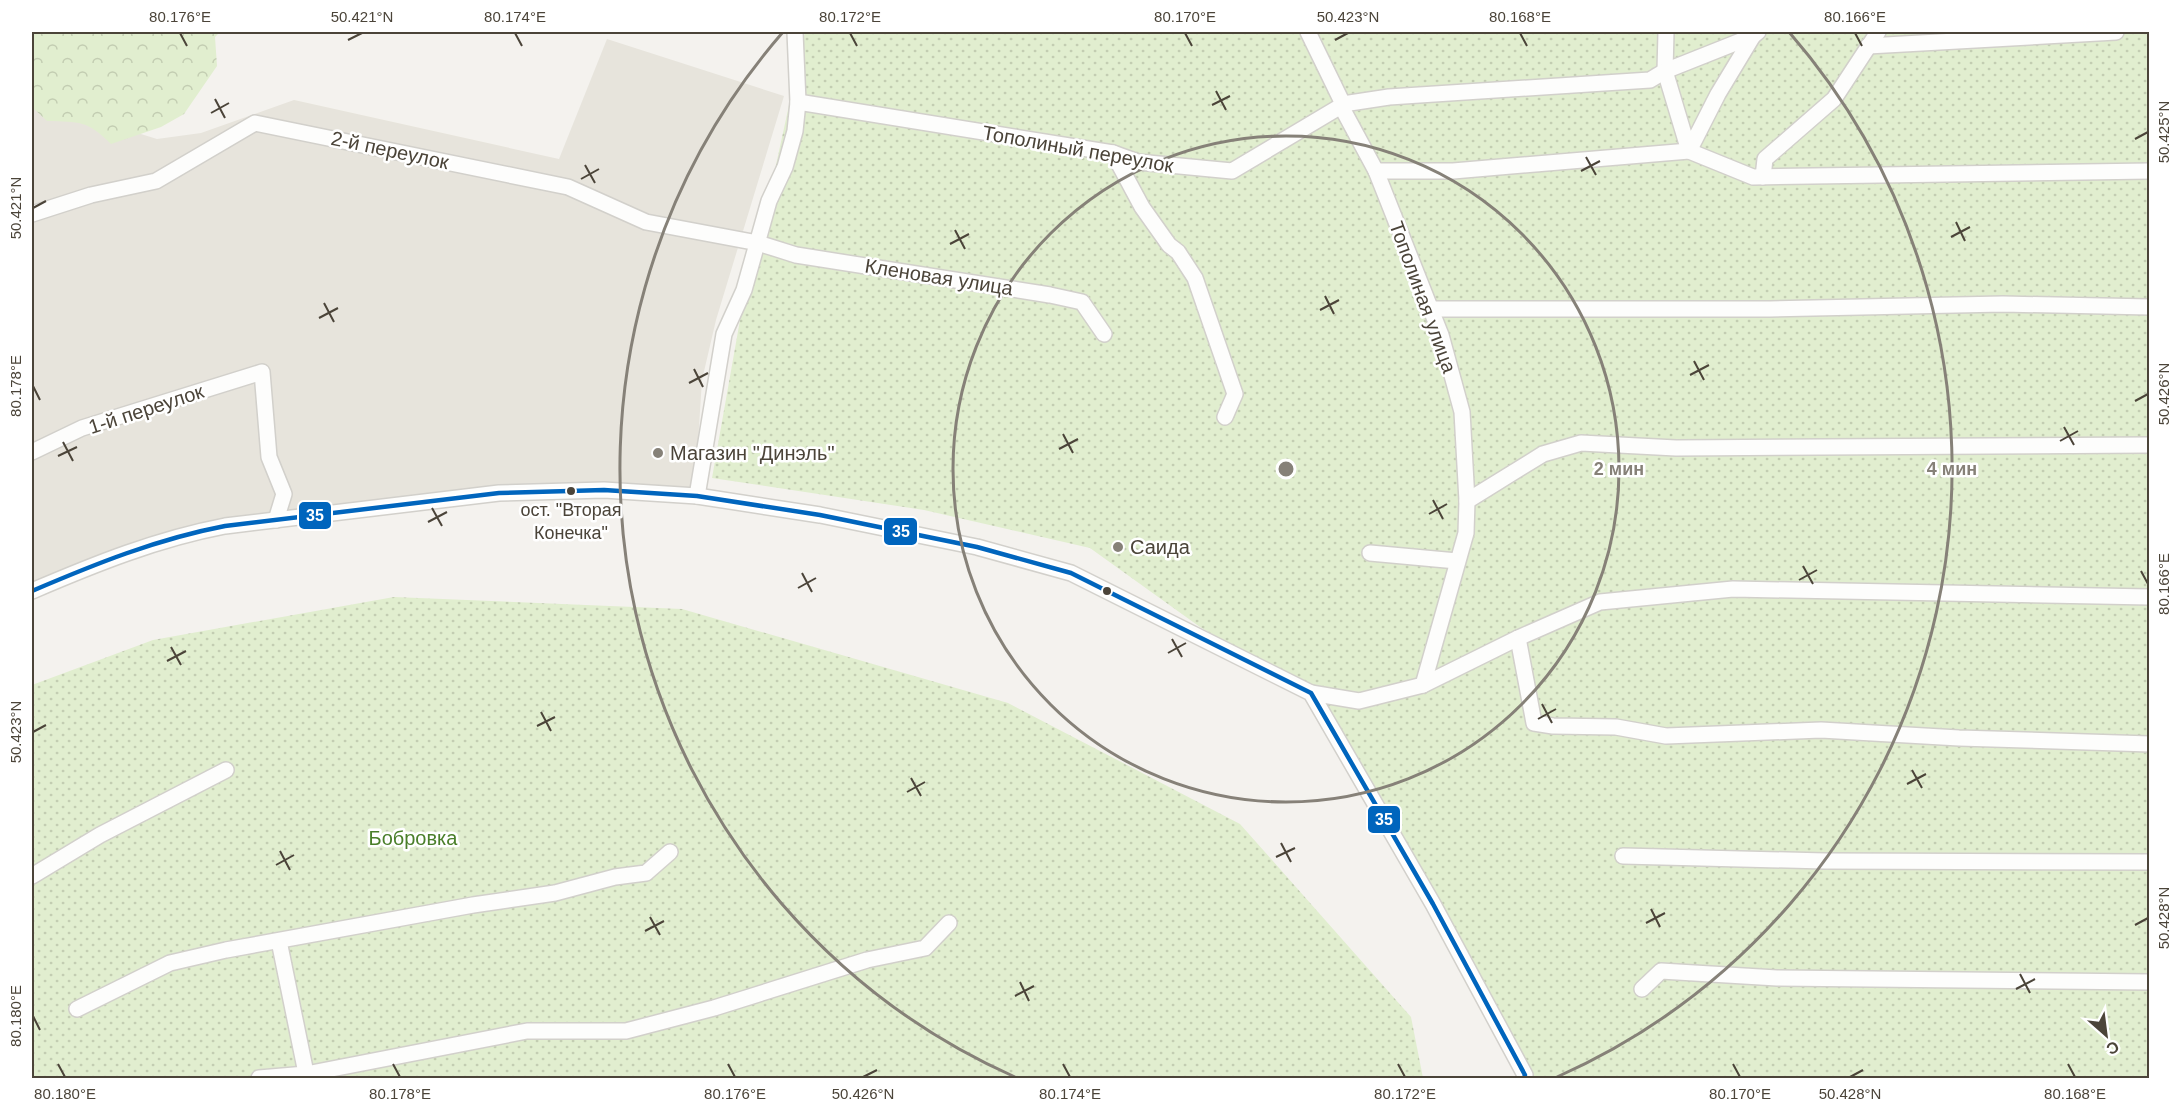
<svg xmlns="http://www.w3.org/2000/svg" width="2181" height="1110" font-family="Arial,sans-serif">
<style>
.residential{fill:#e7e4dc}
.grass{fill:url(#grass-dots)}
.forest{fill:url(#forest-crowns)}
.lines{fill:none;stroke-linecap:round;stroke-linejoin:round}
.minor-casing{stroke:#d2d0cb;stroke-width:18}
.minor{stroke:#fdfdfc;stroke-width:15}
.bus-1-casing{stroke:#fff;stroke-width:9}
.bus-1{stroke:#0065bd;stroke-width:4.5}
.ticks{fill:none;stroke:#4b4439;stroke-width:2}
.ring{fill:none;stroke:#868178;stroke-width:3}
.poi-dot{fill:#868178;stroke:#fff;stroke-width:2}
.bus-dot{fill:#4b4439;stroke:#fff;stroke-width:2}
.labels{text-anchor:middle;dominant-baseline:central;stroke-width:5;stroke-linejoin:round;paint-order:stroke}
.bus-label{font-size:18px;fill:#4b4439;stroke:#fff}
.street-label{font-size:20px;fill:#4b4439;stroke:#fff}
.poi-label{font-size:20px;fill:#4b4439;stroke:#fff;text-anchor:start}
.park-label{font-size:20px;fill:#4a7f2a;stroke:#fff}
.centre{fill:#868178;stroke:#fff;stroke-width:3}
.ring-label{font-size:18px;text-anchor:middle;font-weight:bold;fill:#868178;stroke:#fff;stroke-width:5;stroke-linejoin:round;paint-order:stroke}
.line-badge{stroke:#fff;stroke-width:2}
.badge-label{font-size:16px;text-anchor:middle;font-weight:bold;fill:#fff}
.neatline{fill:none;stroke:#4b4439;stroke-width:2}
.ticks-label{font-size:15px;text-anchor:middle;fill:#4b4439}
</style>
<defs>
<pattern id="grass-dots" width="8" height="8" patternUnits="userSpaceOnUse" patternTransform="scale(1.5)"><rect width="8" height="8" fill="#e1eecf"/><path d="M2 2h.1M6 6h.1" fill="none" stroke="#c3cdb2" stroke-width="1.8" stroke-linecap="round"/></pattern>
<pattern id="forest-crowns" width="20" height="18" patternUnits="userSpaceOnUse" patternTransform="scale(1.5)"><rect width="20" height="18" fill="#e1eecf"/><path d="M2 6a3 3 0 1 1 6 0M12 15a3 3 0 1 1 6 0" fill="none" stroke="#c3cdb2"/></pattern>
</defs>
<rect width="100%" height="100%" fill="#f4f2ee"/>
<path class="residential" d="M 32,32 L 73,113 L 157,139 L 201,133 L 294,100 L 559,159 L 607,39 L 784,96 L 716,320 L 702,380 L 695,489 L 466,495 L 219,521 L 32,587 Z"/>
<g class="grass">
<path d="M 805,32 L 2149,32 L 2149,1078 L 1529,1078 L 1311,693 L 1200,627 L 1090,548 L 924,510 L 712,478 L 740,320 L 755,261 Z"/>
<path d="M 394,597 L 682,609 L 1008,703 L 1240,824 L 1411,1017 L 1423,1078 L 32,1078 L 32,685 L 153,640 Z"/>
</g>
<path class="forest" d="M 32,32 L 220,32 L 215,37 L 217,66 L 184,114 L 161,127 L 111,144 C 87,120 80,122 47,121 L 32,107 Z"/>
<g class="lines">
<defs>
<g id="minor">
<path d="M 1308,32 L 1343,104 L 1341,106 L 1376,171 L 1441,335 L 1462,412 L 1467,501 L 1466,533 L 1423,685"/>
<path d="M 1666,32 L 1665,71 L 1689,151 L 1718,94 L 1753,36"/>
<path d="M 1868,46 L 2116,32"/>
<path d="M 798,102 L 1113,153 L 1138,162 L 1232,171 L 1341,106"/>
<path d="M 1343,104 L 1389,97 L 1650,80 L 1665,71 L 1753,36 L 1758,32"/>
<path d="M 1113,153 L 1142,207 L 1169,245 L 1178,252 L 1195,278 L 1235,394 L 1225,417"/>
<path d="M 1376,171 L 1453,171 L 1689,151 L 1753,177 L 2150,171"/>
<path d="M 1763,177 L 1765,159 L 1834,99 L 1878,32"/>
<path d="M 32,214 L 91,195 L 156,181 L 255,123 L 568,187 L 646,222 L 758,243 L 796,255 L 1050,295 L 1082,302 L 1104,334"/>
<path d="M 1430,309 L 1770,309 L 2003,304 L 2150,307"/>
<path d="M 32,452 L 82,428 L 262,372 L 269,457 L 284,494 L 276,520"/>
<path d="M 697,496 L 724,334 L 744,290 L 769,201 L 785,167 L 795,131 L 798,102 L 795,32"/>
<path d="M 1467,501 L 1543,454 L 1581,443 L 1676,448 L 2150,445"/>
<path d="M 1370,553 L 1457,561"/>
<path d="M 32,591 C 95,564 157,539 225,526 L 499,493 L 604,490 L 697,496 L 820,515 L 977,547 L 1071,573 L 1311,693 L 1433,904 L 1525,1075 L 1524,1078"/>
<path d="M 1518,638 L 1534,723 L 1553,726 L 1616,727 L 1666,736 L 1821,730 L 1959,738 L 2150,744"/>
<path d="M 1311,693 L 1359,701 L 1423,685 L 1518,638 L 1600,602 L 1733,589 L 2150,597"/>
<path d="M 1623,856 L 1825,861 L 2150,862"/>
<path d="M 32,876 L 100,835 L 226,770"/>
<path d="M 279,941 L 307,1078"/>
<path d="M 1642,989 L 1661,971 L 1777,978 L 2150,982"/>
<path d="M 77,1009 L 170,963 L 226,950 L 473,905 L 555,893 L 615,877 L 646,873 L 670,852"/>
<path d="M 259,1078 L 306,1074 L 527,1031 L 626,1031 L 714,1008 L 867,960 L 925,948 L 949,923"/>
</g>
</defs>
<use href="#minor" class="minor-casing"/>
<use href="#minor" class="minor"/>
<defs>
<path id="bus-1" d="M 32,591 C 95,564 157,539 225,526 L 499,493 L 604,490 L 697,496 L 820,515 L 977,547 L 1071,573 L 1311,693 L 1433,904 L 1525,1075 L 1524,1078"/>
</defs>
<use href="#bus-1" class="bus-1-casing"/>
<use href="#bus-1" class="bus-1"/>
</g>
<path class="ticks" d="M 180,33 L 187,46M 515,33 L 522,46M 850,33 L 857,46M 1185,33 L 1192,46M 1520,33 L 1527,46M 1855,33 L 1862,46M 348,40 L 362,33M 1335,40 L 1348,33M 1216,91 L 1226,110M 215,99 L 225,118M 1212,105 L 1230,96M 211,113 L 229,103M 2135,139 L 2148,132M 1586,157 L 1596,175M 585,165 L 595,183M 1581,171 L 1600,161M 581,179 L 599,169M 33,208 L 46,201M 1956,222 L 1965,241M 955,230 L 965,249M 1951,237 L 1970,227M 950,244 L 969,234M 1325,296 L 1334,314M 324,303 L 334,322M 1320,310 L 1339,300M 319,318 L 338,308M 1694,361 L 1704,380M 694,369 L 703,387M 1690,375 L 1709,365M 689,383 L 708,373M 33,386 L 40,400M 2135,401 L 2148,394M 2064,427 L 2074,445M 1063,434 L 1073,453M 2060,441 L 2078,431M 63,442 L 73,461M 1059,449 L 1078,439M 58,456 L 77,447M 1433,500 L 1443,519M 432,508 L 442,526M 1429,514 L 1447,504M 428,522 L 447,512M 1803,566 L 1813,584M 2141,571 L 2148,584M 802,573 L 812,592M 1799,580 L 1817,570M 798,588 L 816,578M 1172,639 L 1182,657M 171,647 L 181,665M 1168,653 L 1186,643M 167,661 L 186,651M 1542,704 L 1552,723M 541,712 L 551,731M 1538,719 L 1556,709M 537,726 L 555,717M 33,732 L 46,725M 1912,770 L 1922,788M 911,778 L 921,796M 1907,784 L 1926,774M 907,792 L 925,782M 1281,843 L 1291,862M 280,851 L 290,870M 1276,857 L 1295,848M 276,865 L 294,855M 1651,909 L 1660,927M 650,917 L 660,935M 1646,923 L 1665,913M 2135,925 L 2148,918M 645,931 L 664,921M 2020,974 L 2030,993M 1020,982 L 1029,1001M 2016,989 L 2035,979M 1015,996 L 1034,986M 33,1016 L 40,1030M 58,1064 L 65,1077M 393,1064 L 400,1077M 728,1064 L 735,1077M 1063,1064 L 1070,1077M 1398,1064 L 1405,1077M 1733,1064 L 1740,1077M 2068,1064 L 2075,1077M 863,1077 L 877,1070M 1850,1077 L 1863,1070"/>
<g class="ring">
<circle cx="1286" cy="469" r="333"/>
<path d="M1015 1077A666 666 0 0 1 783 32M1789 32A666 666 0 0 1 1557 1077"/>
</g>
<g class="poi-dot">
<circle cx="658" cy="453" r="6"/>
<circle cx="1118" cy="547" r="6"/>
</g>
<g class="bus-dot">
<circle cx="571" cy="491" r="5"/>
<circle cx="1107" cy="591" r="5"/>
</g>
<g class="labels">
<g class="bus-label">
<text x="571" y="510">ост. "Вторая<tspan x="571" dy="23">Конечка"</tspan></text>
</g>
<g class="street-label">
<text transform="translate(1078 149) rotate(10)">Тополиный переулок</text>
<text transform="translate(390 150) rotate(12)">2-й переулок</text>
<text transform="translate(939 277) rotate(9)">Кленовая улица</text>
<text transform="translate(1423 297) rotate(70)">Тополиная улица</text>
<text transform="translate(146 409) rotate(-18)">1-й переулок</text>
</g>
<g class="poi-label">
<text x="670" y="453">Магазин "Динэль"</text>
<text x="1130" y="547">Саида</text>
</g>
<g class="park-label">
<text x="413" y="838">Бобровка</text>
</g>
</g>
<circle cx="1286" cy="469" r="9" class="centre"/>
<g class="ring-label">
<text x="1619" y="475">2 мин</text>
<text x="1952" y="475">4 мин</text>
</g>
<g class="line-badge">
<rect x="298" y="501" width="34" height="29" rx="6" fill="#0065bd"/>
<rect x="883" y="517" width="35" height="29" rx="6" fill="#0065bd"/>
<rect x="1367" y="805" width="34" height="29" rx="6" fill="#0065bd"/>
</g>
<g class="badge-label">
<text x="315" y="521">35</text>
<text x="901" y="537">35</text>
<text x="1384" y="825">35</text>
</g>
<rect width="2181" height="1110" fill="none" stroke="#ffffff" stroke-width="66"/>
<g transform="translate(2106 1035) rotate(152)" stroke="#ffffff" stroke-width="4.5" paint-order="stroke">
<path d="M0-4.5L10 22L0 15L-10 22Z" fill="#4b4439"/>
<text y="-9" font-size="16" font-weight="bold" text-anchor="middle" fill="#4b4439">С</text>
</g>
<rect x="33" y="33" width="2115" height="1044" class="neatline"/>
<g class="ticks-label">
<text x="180" y="22">80.176°E</text>
<text x="362" y="22">50.421°N</text>
<text x="515" y="22">80.174°E</text>
<text x="850" y="22">80.172°E</text>
<text x="1185" y="22">80.170°E</text>
<text x="1348" y="22">50.423°N</text>
<text x="1520" y="22">80.168°E</text>
<text x="1855" y="22">80.166°E</text>
<text transform="translate(2164 132) rotate(-90)" y="5">50.425°N</text>
<text transform="translate(16 208) rotate(-90)" y="5">50.421°N</text>
<text transform="translate(16 386) rotate(-90)" y="5">80.178°E</text>
<text transform="translate(2164 394) rotate(-90)" y="5">50.426°N</text>
<text transform="translate(2164 584) rotate(-90)" y="5">80.166°E</text>
<text transform="translate(16 732) rotate(-90)" y="5">50.423°N</text>
<text transform="translate(2164 918) rotate(-90)" y="5">50.428°N</text>
<text transform="translate(16 1016) rotate(-90)" y="5">80.180°E</text>
<text x="65" y="1099">80.180°E</text>
<text x="400" y="1099">80.178°E</text>
<text x="735" y="1099">80.176°E</text>
<text x="863" y="1099">50.426°N</text>
<text x="1070" y="1099">80.174°E</text>
<text x="1405" y="1099">80.172°E</text>
<text x="1740" y="1099">80.170°E</text>
<text x="1850" y="1099">50.428°N</text>
<text x="2075" y="1099">80.168°E</text>
</g>
</svg>
